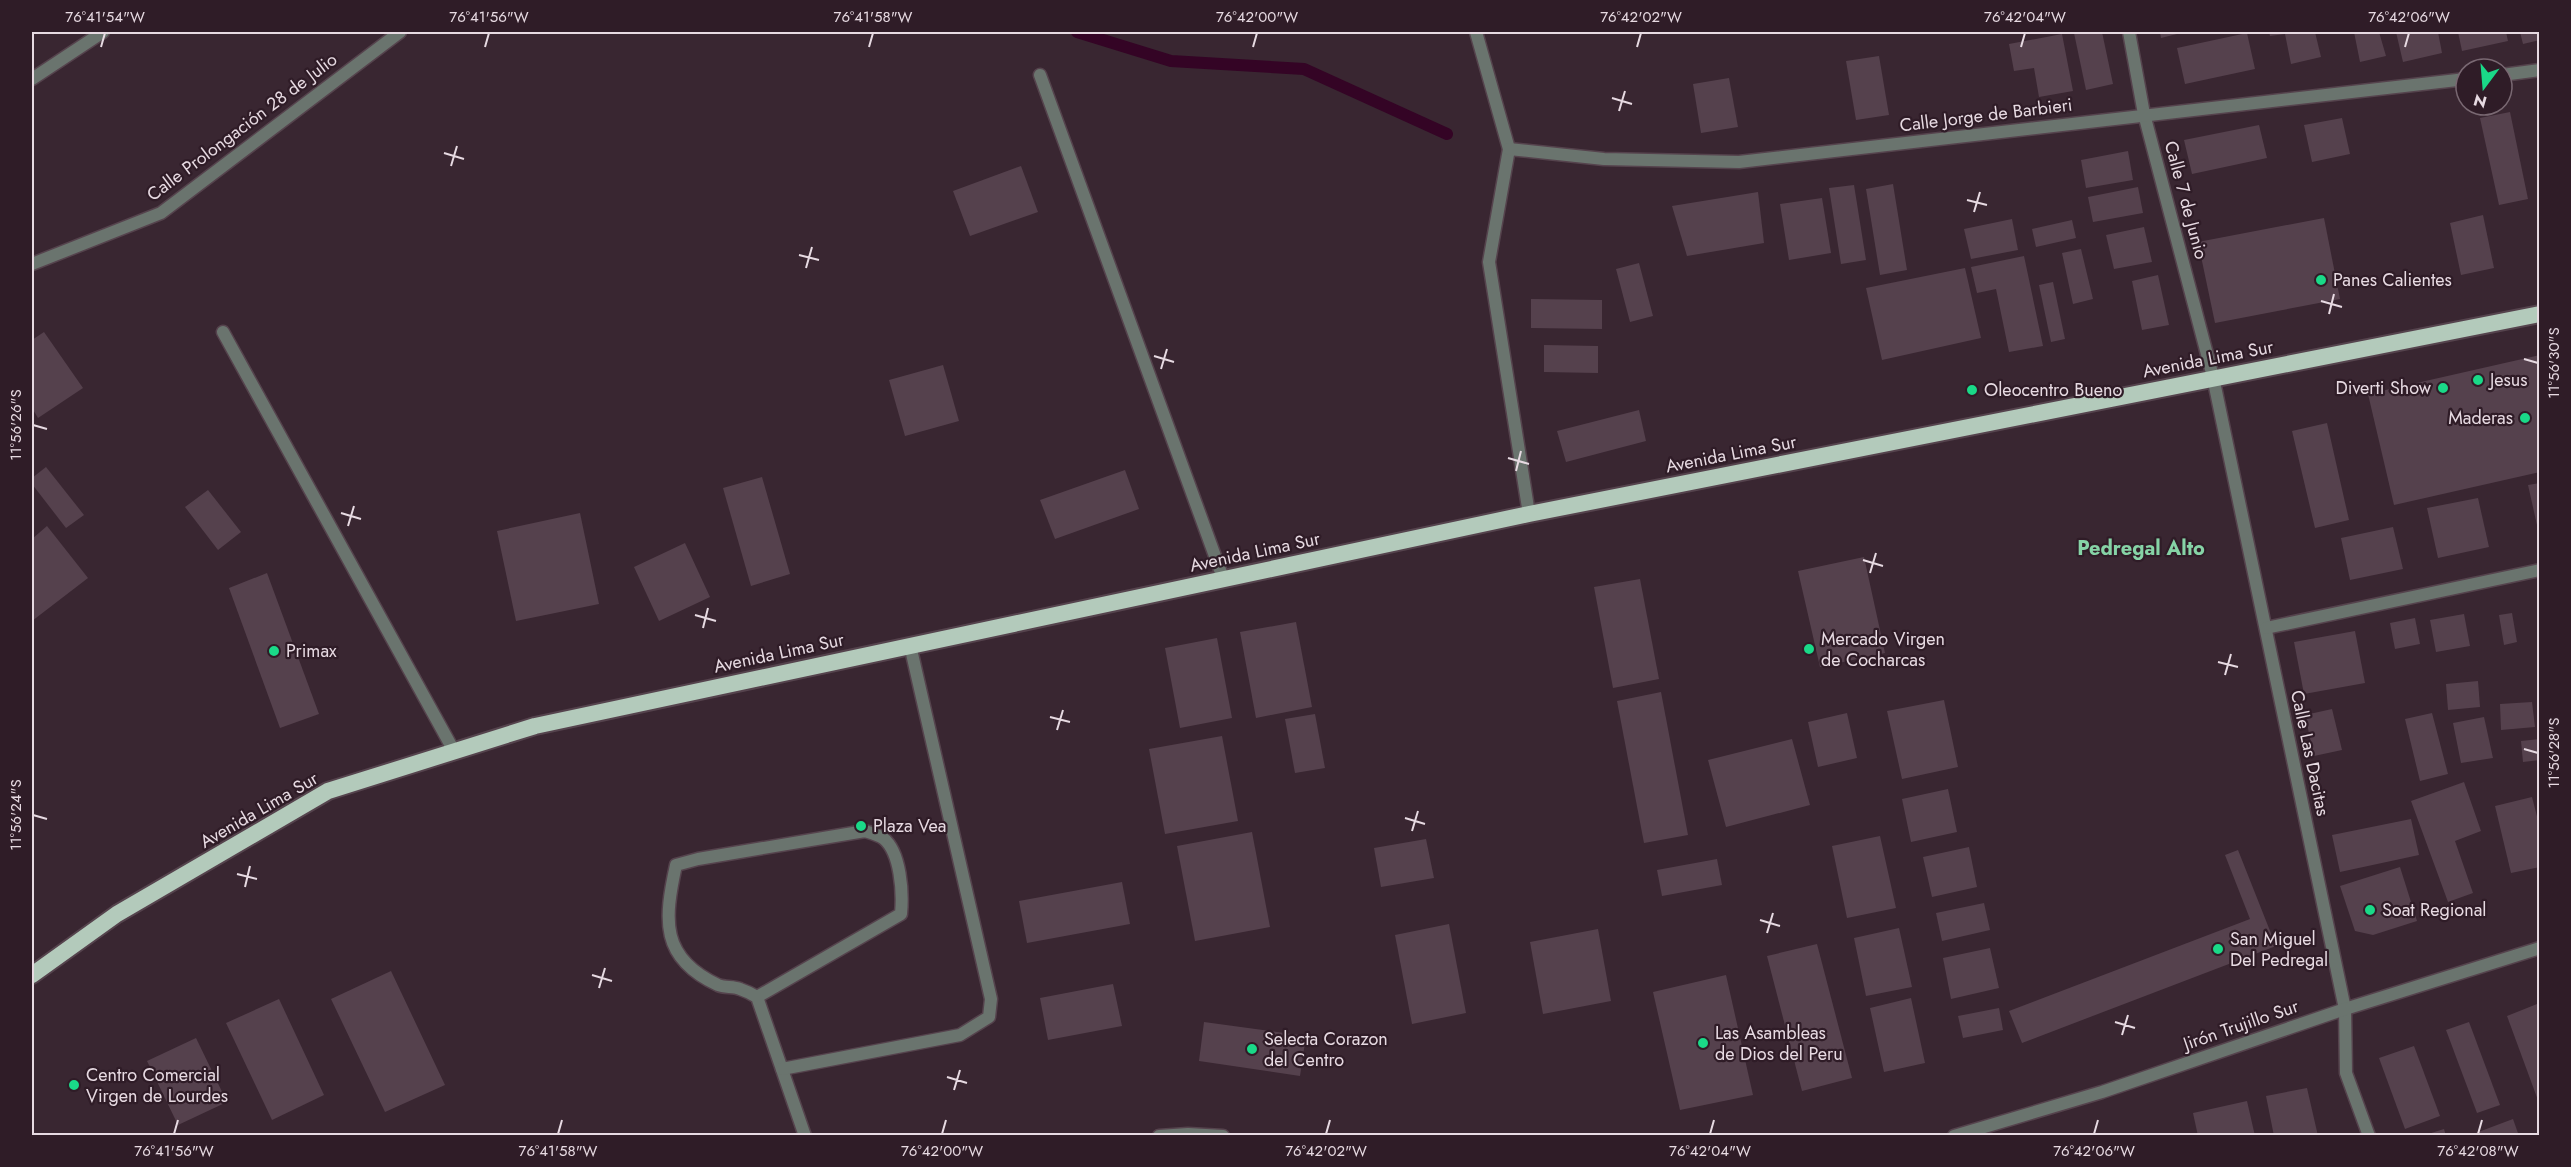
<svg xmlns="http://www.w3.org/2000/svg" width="2571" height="1167" font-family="Jost,sans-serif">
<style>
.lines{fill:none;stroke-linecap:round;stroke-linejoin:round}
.stream{stroke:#340425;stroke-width:12}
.building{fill:#55414d}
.service-casing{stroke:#55434d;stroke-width:15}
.minor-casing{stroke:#55434d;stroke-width:15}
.tertiary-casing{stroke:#55434d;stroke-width:15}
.trunk-casing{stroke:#55434d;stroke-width:20}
.service{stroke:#6a746e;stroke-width:12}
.minor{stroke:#6a746e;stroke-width:12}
.tertiary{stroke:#6a746e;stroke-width:12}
.trunk{stroke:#b3cabb;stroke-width:16}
.ticks{fill:none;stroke:#e7dae2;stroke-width:2}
.poi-dot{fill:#1ad988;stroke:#2f1c27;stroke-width:2}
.labels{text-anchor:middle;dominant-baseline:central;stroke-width:4.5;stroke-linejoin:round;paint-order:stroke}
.street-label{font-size:18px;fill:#e7dae2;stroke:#2f1c27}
.poi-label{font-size:18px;fill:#e7dae2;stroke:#2f1c27;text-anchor:start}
.neighbourhood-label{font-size:20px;font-weight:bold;fill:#86d3a6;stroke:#2f1c27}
.neatline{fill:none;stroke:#e7dae2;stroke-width:2}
.ticks-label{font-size:15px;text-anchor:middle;fill:#e7dae2}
</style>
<rect width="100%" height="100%" fill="#392631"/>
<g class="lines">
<path class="stream" d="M 1077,32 L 1171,61 L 1304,69 L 1447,134"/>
</g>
<g class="building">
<path d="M 2080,32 L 2102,32 L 2113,84 L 2086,90 L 2074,33 Z"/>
<path d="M 2160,32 L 2185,32 L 2161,38 Z"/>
<path d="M 2269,32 L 2315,32 L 2321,57 L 2291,64 L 2285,34 L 2270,36 Z"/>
<path d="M 2354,32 L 2379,32 L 2386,56 L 2360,62 Z"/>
<path d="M 2396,32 L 2438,32 L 2442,53 L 2403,62 Z"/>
<path d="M 2458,32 L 2506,32 L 2508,41 L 2462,51 Z"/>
<path d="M 2520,32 L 2540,32 L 2540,40 L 2523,44 Z"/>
<path d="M 2247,33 L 2255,69 L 2185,84 L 2177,48 Z"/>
<path d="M 2062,34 L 2073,91 L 2039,97 L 2034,68 L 2014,71 L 2009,44 Z"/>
<path d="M 1879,56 L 1889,115 L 1856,120 L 1846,61 Z"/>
<path d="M 1729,78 L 1738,127 L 1701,133 L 1693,84 Z"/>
<path d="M 2510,112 L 2528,199 L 2499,205 L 2480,118 Z"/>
<path d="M 2342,118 L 2350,154 L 2312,162 L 2304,125 Z"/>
<path d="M 2259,125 L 2267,158 L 2192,174 L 2184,140 Z"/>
<path d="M 2128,151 L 2133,180 L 2086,188 L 2081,160 Z"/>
<path d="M 1021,166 L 1038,212 L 970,236 L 953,191 Z"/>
<path d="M 1893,184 L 1907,270 L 1880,275 L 1866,189 Z"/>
<path d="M 1854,185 L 1866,260 L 1841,264 L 1829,188 Z"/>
<path d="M 2138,187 L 2143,213 L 2093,222 L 2088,197 Z"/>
<path d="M 1758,192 L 1764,243 L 1687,256 L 1672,206 Z"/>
<path d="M 1822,198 L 1831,253 L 1789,260 L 1780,204 Z"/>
<path d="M 2483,215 L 2494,268 L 2461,275 L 2450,223 Z"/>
<path d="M 2324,218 L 2340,299 L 2215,323 L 2198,242 Z"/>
<path d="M 2012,219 L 2018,250 L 1971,259 L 1964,229 Z"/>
<path d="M 2072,220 L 2076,238 L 2036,247 L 2032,229 Z"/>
<path d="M 2144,227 L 2152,262 L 2114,269 L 2106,235 Z"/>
<path d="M 2081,249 L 2093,299 L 2073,304 L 2062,253 Z"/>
<path d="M 2024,256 L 2043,346 L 2009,352 L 1996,289 L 1977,293 L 1971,267 Z"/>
<path d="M 1639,263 L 1653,316 L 1630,322 L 1616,269 Z"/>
<path d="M 1965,268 L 1981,338 L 1882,360 L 1866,288 Z"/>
<path d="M 2158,275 L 2169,325 L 2142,330 L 2132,281 Z"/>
<path d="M 2053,282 L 2065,339 L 2051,342 L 2039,285 Z"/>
<path d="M 1531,299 L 1602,300 L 1602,329 L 1531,328 Z"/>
<path d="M 44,332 L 83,388 L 38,418 L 32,408 L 32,340 Z"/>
<path d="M 1544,345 L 1598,346 L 1598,373 L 1544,372 Z"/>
<path d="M 2540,355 L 2540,472 L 2394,505 L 2368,394 Z"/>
<path d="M 943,365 L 959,421 L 905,436 L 889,380 Z"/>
<path d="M 1639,410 L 1646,441 L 1566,462 L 1557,431 Z"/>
<path d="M 2327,423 L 2349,520 L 2315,528 L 2292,431 Z"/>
<path d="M 46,467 L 84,515 L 66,528 L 32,484 L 32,478 Z"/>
<path d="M 1125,470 L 1139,509 L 1055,539 L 1040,500 Z"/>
<path d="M 762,477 L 790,574 L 751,586 L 723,488 Z"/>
<path d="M 2540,483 L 2540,534 L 2539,534 L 2528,485 Z"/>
<path d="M 208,490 L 241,532 L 218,550 L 185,507 Z"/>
<path d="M 2478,498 L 2489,547 L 2438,558 L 2427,508 Z"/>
<path d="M 580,513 L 599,604 L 516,621 L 497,531 Z"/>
<path d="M 47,526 L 88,578 L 32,621 L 32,539 Z"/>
<path d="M 2393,527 L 2403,569 L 2350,580 L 2341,538 Z"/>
<path d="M 685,543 L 710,597 L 659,621 L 634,567 Z"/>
<path d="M 1864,557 L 1885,653 L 1820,667 L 1798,571 Z"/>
<path d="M 267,573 L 319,714 L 280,728 L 229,588 Z"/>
<path d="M 1640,579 L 1659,679 L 1613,688 L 1594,587 Z"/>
<path d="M 2512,613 L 2517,642 L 2504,645 L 2499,615 Z"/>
<path d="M 2464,614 L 2470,646 L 2436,652 L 2430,620 Z"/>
<path d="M 2415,618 L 2420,644 L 2395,649 L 2390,623 Z"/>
<path d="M 1296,622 L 1312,707 L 1256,718 L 1240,632 Z"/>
<path d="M 2355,631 L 2365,683 L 2304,694 L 2294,642 Z"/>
<path d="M 1217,638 L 1232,718 L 1180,728 L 1165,648 Z"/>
<path d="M 2478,681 L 2480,707 L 2448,710 L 2446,684 Z"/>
<path d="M 1661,692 L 1688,835 L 1644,843 L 1617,701 Z"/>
<path d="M 1944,700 L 1958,767 L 1902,779 L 1887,711 Z"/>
<path d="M 2532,702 L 2535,727 L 2501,730 L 2500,704 Z"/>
<path d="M 2332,709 L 2342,750 L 2314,756 L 2305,715 Z"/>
<path d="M 1847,713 L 1857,758 L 1818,767 L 1808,722 Z"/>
<path d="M 2432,713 L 2448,774 L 2420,781 L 2405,719 Z"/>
<path d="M 1315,714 L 1325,768 L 1295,773 L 1285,719 Z"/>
<path d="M 2484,717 L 2493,758 L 2461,763 L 2453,723 Z"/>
<path d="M 1222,736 L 1238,821 L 1165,834 L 1149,749 Z"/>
<path d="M 1792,739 L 1810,805 L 1726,827 L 1708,760 Z"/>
<path d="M 2540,739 L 2540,760 L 2523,762 L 2521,741 Z"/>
<path d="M 2464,782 L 2481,831 L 2455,841 L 2473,893 L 2448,902 L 2411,801 Z"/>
<path d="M 1948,789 L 1957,832 L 1911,842 L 1902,799 Z"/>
<path d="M 2532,797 L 2540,828 L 2540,867 L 2511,873 L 2495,806 Z"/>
<path d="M 2411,819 L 2419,855 L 2340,872 L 2332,835 Z"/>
<path d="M 1252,832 L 1270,927 L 1195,941 L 1177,846 Z"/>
<path d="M 1880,836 L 1896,908 L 1847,918 L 1832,846 Z"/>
<path d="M 1426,839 L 1434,878 L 1381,887 L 1374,848 Z"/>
<path d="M 1969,847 L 1977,887 L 1932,897 L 1923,857 Z"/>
<path d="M 2238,850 L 2276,946 L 2022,1043 L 2009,1011 L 2250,919 L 2225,855 Z"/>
<path d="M 1717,859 L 1722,885 L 1662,896 L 1657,870 Z"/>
<path d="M 2400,867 L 2417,921 L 2373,935 L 2355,931 L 2340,886 Z"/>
<path d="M 1122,882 L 1130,924 L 1027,943 L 1019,901 Z"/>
<path d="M 1984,903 L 1990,930 L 1942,941 L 1936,913 Z"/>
<path d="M 1449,924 L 1466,1013 L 1412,1024 L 1395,935 Z"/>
<path d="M 1899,928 L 1912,987 L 1866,996 L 1854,938 Z"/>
<path d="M 1598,929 L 1611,1001 L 1543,1014 L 1530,942 Z"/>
<path d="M 1817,944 L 1852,1078 L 1802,1091 L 1767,956 Z"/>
<path d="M 1990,948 L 1999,988 L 1951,999 L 1943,958 Z"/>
<path d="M 391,971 L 445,1085 L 385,1112 L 331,999 Z"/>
<path d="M 1726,975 L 1753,1095 L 1680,1110 L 1653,992 Z"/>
<path d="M 1113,984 L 1122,1026 L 1048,1040 L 1040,998 Z"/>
<path d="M 1911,998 L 1925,1063 L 1884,1072 L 1870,1008 Z"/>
<path d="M 279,999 L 324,1095 L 272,1120 L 226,1023 Z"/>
<path d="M 2537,1004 L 2540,1012 L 2539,1103 L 2507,1016 Z"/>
<path d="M 1999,1008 L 2003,1030 L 1963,1038 L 1958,1016 Z"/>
<path d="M 1204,1022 L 1306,1036 L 1300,1076 L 1199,1061 Z"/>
<path d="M 2469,1022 L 2500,1105 L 2477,1113 L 2446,1030 Z"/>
<path d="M 196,1038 L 227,1102 L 178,1125 L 147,1061 Z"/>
<path d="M 2414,1046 L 2440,1116 L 2405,1129 L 2379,1058 Z"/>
<path d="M 2307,1088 L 2318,1136 L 2274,1136 L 2266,1096 Z"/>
<path d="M 2247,1101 L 2255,1136 L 2198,1136 L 2193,1113 Z"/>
<path d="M 2513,1119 L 2519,1136 L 2474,1136 L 2473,1134 Z"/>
<path d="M 2444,1129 L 2446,1136 L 2425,1136 L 2425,1135 Z"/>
</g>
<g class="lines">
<defs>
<g id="service">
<path d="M 32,264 L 161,213 L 400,32"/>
<path d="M 757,997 L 901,914 C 903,893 901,852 883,838 C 878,835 871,833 865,831 L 698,859 L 676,865 C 664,920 660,958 718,985 C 725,988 733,986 740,989 C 746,991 752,994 757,997 L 805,1136"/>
<path d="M 782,1069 L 960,1035 L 989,1017 L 991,999 L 910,645"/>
</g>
<g id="minor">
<path d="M 1476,32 L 1509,149 L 1489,262 L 1529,514"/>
<path d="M 2129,32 L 2144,114 L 2213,377 L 2345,1009 L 2346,1073 L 2369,1136"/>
<path d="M 1040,75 L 1223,578"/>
<path d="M 2502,75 L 2540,70"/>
<path d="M 1509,149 L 1604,159 L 1739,162 L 2466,79"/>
<path d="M 223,332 L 454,751"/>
<path d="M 2266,628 L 2540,570"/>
</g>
<g id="tertiary">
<path d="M 32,79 L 103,32"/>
<path d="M 1159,1136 L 1188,1134 L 1223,1136"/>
<path d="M 1954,1136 L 2102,1092 L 2345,1009 L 2540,948"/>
</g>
<path id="trunk" d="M 32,975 L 117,914 L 328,791 L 535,726 L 1529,514 L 2540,314"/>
</defs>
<use href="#service" class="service-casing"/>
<use href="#minor" class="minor-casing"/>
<use href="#tertiary" class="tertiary-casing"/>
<use href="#trunk" class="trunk-casing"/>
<use href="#service" class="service"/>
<use href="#minor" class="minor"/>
<use href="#tertiary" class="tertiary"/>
<use href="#trunk" class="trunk"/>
</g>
<path class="ticks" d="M 101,47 L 105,33M 485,47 L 489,33M 869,47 L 873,33M 1253,47 L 1257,33M 1637,47 L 1641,33M 2021,47 L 2025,33M 2405,47 L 2409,33M 1612,98 L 1632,104M 1619,111 L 1625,91M 444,153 L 464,159M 451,166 L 457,146M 1967,200 L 1987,205M 1974,212 L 1980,192M 799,255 L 819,260M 806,268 L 812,247M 2321,301 L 2342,307M 2329,314 L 2334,294M 1154,356 L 1174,362M 2524,359 L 2538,363M 1161,369 L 1167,349M 33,425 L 47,429M 1508,458 L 1529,464M 1516,471 L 1521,451M 341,513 L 361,519M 348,526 L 354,506M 1863,560 L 1883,566M 1870,573 L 1876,553M 695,615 L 716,621M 703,628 L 708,608M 2218,662 L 2238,667M 2225,675 L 2231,654M 1050,717 L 1070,722M 1057,730 L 1063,710M 2524,749 L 2538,753M 33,815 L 47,819M 1405,818 L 1425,824M 1412,831 L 1418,811M 237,874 L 257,879M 245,887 L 250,866M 1760,920 L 1780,926M 1767,933 L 1773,913M 592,975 L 612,981M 599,988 L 605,968M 2115,1022 L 2135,1028M 2122,1035 L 2128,1015M 947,1077 L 967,1083M 954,1090 L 960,1070M 174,1134 L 178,1120M 558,1134 L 562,1120M 942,1134 L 946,1120M 1326,1134 L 1330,1120M 1710,1134 L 1714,1120M 2094,1134 L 2098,1120M 2478,1134 L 2482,1120"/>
<g class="poi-dot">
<circle cx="2321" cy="280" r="6"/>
<circle cx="2478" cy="380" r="6"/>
<circle cx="2443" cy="388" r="6"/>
<circle cx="1972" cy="390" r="6"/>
<circle cx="2525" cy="418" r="6"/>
<circle cx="1809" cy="649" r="6"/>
<circle cx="274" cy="651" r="6"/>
<circle cx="861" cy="826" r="6"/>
<circle cx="2370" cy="910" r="6"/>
<circle cx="2218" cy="949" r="6"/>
<circle cx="1703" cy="1043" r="6"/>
<circle cx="1252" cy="1049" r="6"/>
<circle cx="74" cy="1085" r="6"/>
</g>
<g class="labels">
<g class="street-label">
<text transform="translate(1986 115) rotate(-7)">Calle Jorge de Barbieri</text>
<text transform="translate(242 127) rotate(-37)">Calle Prolongación 28 de Julio</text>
<text transform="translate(2186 200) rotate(75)">Calle 7 de Junio</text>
<text transform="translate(2208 359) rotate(-11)">Avenida Lima Sur</text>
<text transform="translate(1731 454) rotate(-11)">Avenida Lima Sur</text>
<text transform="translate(1255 552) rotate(-12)">Avenida Lima Sur</text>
<text transform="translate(779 653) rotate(-12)">Avenida Lima Sur</text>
<text transform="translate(2310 753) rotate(78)">Calle Las Dacitas</text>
<text transform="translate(259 810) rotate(-30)">Avenida Lima Sur</text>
<text transform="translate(2241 1025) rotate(-19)">Jirón Trujillo Sur</text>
</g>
<g class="poi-label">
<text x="2333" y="280">Panes Calientes</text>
<text x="2490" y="380">Jesus</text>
<text x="2431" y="388" text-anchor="end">Diverti Show</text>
<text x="1984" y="390">Oleocentro Bueno</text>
<text x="2513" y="418" text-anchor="end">Maderas</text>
<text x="1821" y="639">Mercado Virgen<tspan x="1821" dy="21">de Cocharcas</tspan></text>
<text x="286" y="651">Primax</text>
<text x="873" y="826">Plaza Vea</text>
<text x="2382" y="910">Soat Regional</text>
<text x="2230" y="939">San Miguel<tspan x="2230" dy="21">Del Pedregal</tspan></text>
<text x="1715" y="1033">Las Asambleas<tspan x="1715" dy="21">de Dios del Peru</tspan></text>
<text x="1264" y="1039">Selecta Corazon<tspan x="1264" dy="21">del Centro</tspan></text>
<text x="86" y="1075">Centro Comercial<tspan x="86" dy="21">Virgen de Lourdes</tspan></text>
</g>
<g class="neighbourhood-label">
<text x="2141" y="548">Pedregal Alto</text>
</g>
</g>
<rect width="2571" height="1167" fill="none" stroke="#2f1c27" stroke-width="66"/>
<g transform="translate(2484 87) rotate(196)"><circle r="28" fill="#2f1c27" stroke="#796872" stroke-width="1.5"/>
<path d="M0-4.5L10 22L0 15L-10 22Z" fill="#1ad988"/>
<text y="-9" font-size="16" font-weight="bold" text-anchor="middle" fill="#e7dae2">N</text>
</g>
<rect x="33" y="33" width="2505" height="1101" class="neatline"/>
<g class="ticks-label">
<text x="105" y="22">76°41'54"W</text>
<text x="489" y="22">76°41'56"W</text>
<text x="873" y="22">76°41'58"W</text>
<text x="1257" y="22">76°42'00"W</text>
<text x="1641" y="22">76°42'02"W</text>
<text x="2025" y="22">76°42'04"W</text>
<text x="2409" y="22">76°42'06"W</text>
<text transform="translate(2554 363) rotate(-90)" y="5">11°56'30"S</text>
<text transform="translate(16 425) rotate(-90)" y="5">11°56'26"S</text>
<text transform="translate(2554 753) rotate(-90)" y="5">11°56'28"S</text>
<text transform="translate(16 815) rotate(-90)" y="5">11°56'24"S</text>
<text x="174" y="1156">76°41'56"W</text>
<text x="558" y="1156">76°41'58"W</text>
<text x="942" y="1156">76°42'00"W</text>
<text x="1326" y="1156">76°42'02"W</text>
<text x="1710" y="1156">76°42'04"W</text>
<text x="2094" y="1156">76°42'06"W</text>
<text x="2478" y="1156">76°42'08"W</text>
</g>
</svg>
